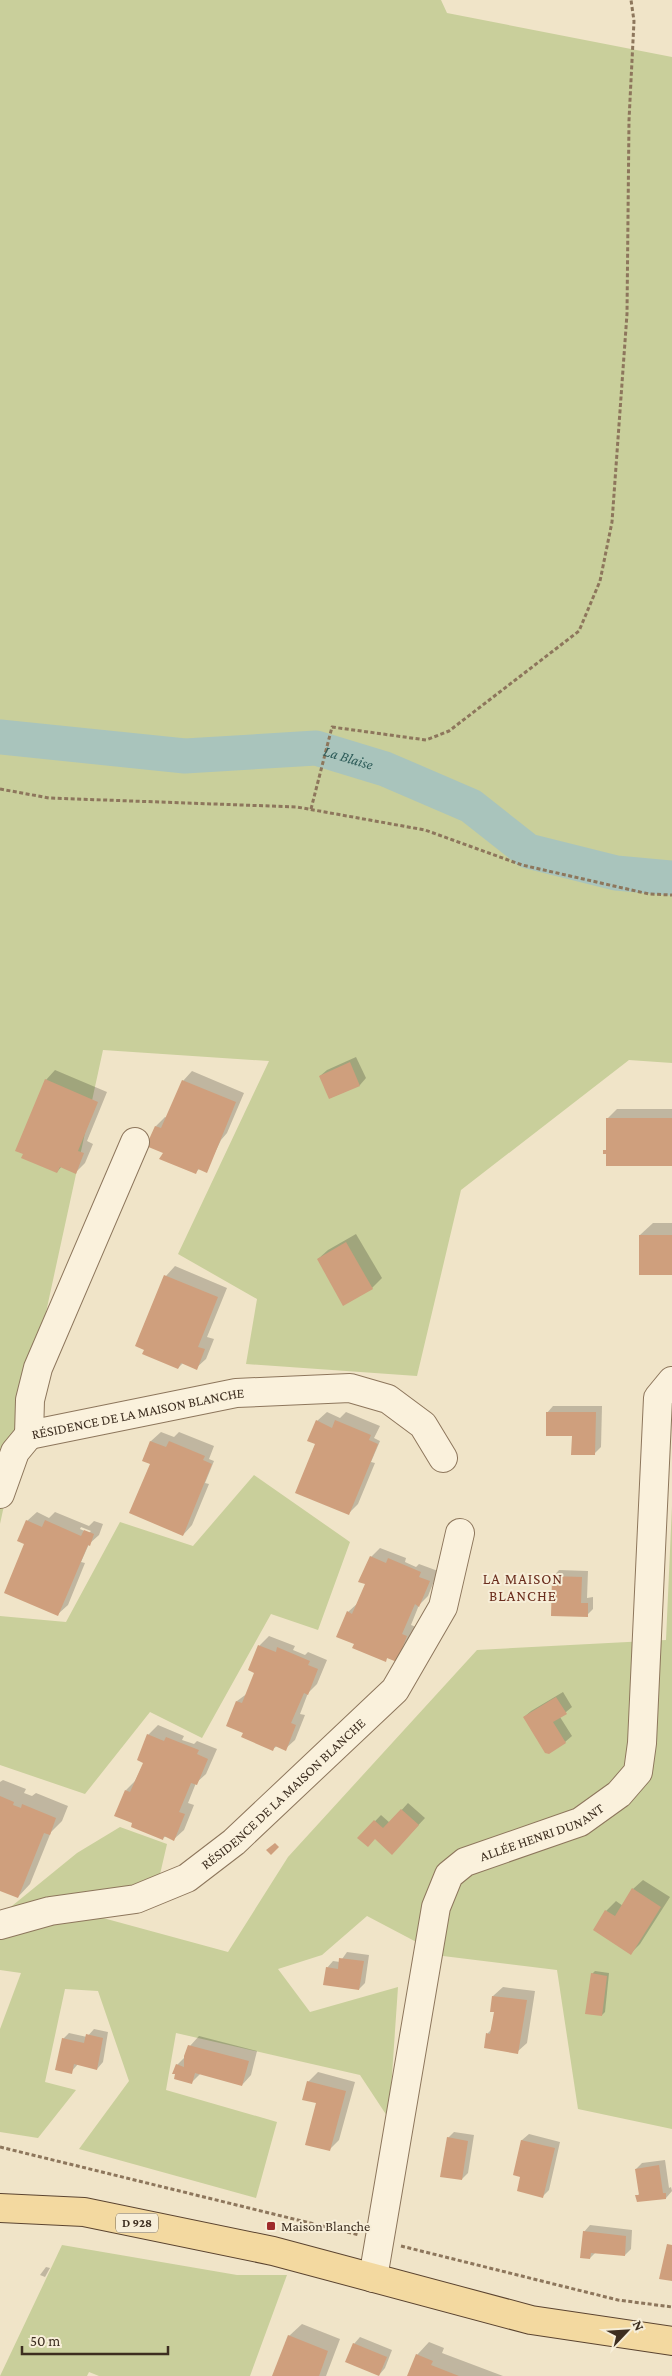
<svg xmlns="http://www.w3.org/2000/svg" width="672" height="2376" font-family="'Crimson Pro',serif">
<style>
.green{fill:#c9cf9b}
.shadow{fill:#0003;fill-rule:evenodd}
.lines{fill:none;stroke-linecap:round;stroke-linejoin:round}
.river{stroke:#a9c4bc;stroke-width:35}
.building{fill:#cf9f7d}
.minor-casing{stroke:#8d765c;stroke-width:30}
.major-casing{stroke:#5b4430;stroke-width:30}
.path{stroke:#8d765c;stroke-width:3;stroke-dasharray:4 2.5;stroke-linecap:butt}
.minor{stroke:#faf1dc;stroke-width:28}
.major{stroke:#f3d9a0;stroke-width:28}
.poi-dot{fill:#9e2a2b;stroke:#f7eed8;stroke-width:2}
.labels{text-anchor:middle;dominant-baseline:central;stroke-width:4;stroke-linejoin:round;paint-order:stroke}
.shield{fill:#f7eed8;stroke:#756857;stroke-width:1}
.shield-label{font-size:12px;font-weight:bold;fill:#3d2e20}
.street-label{font-size:14px;fill:#3d2e20;stroke:#f7eed8}
.poi-label{font-size:14px;fill:#3d2e20;stroke:#f7eed8;text-anchor:start}
.water-label{font-size:15px;font-style:italic;fill:#2f5d5a;stroke:#f7eed8}
.neighbourhood-label{font-size:15px;letter-spacing:1px;fill:#6b2e1e;stroke:#f7eed8}
</style>
<rect width="100%" height="100%" fill="#f0e4c8"/>
<g class="green">
<path d="M 0,0 L 441,0 L 447,13 L 672,57 L 672,1063 L 629,1060 L 461,1190 L 417,1376 L 246,1364 L 257,1299 L 178,1254 L 269,1061 L 103,1050 L 0,1524 Z"/>
<path d="M 254,1475 L 350,1542 L 318,1630 L 271,1614 L 202,1738 L 150,1712 L 85,1794 L 0,1765 L 0,1616 L 66,1622 L 120,1522 L 193,1546 Z"/>
<path d="M 672,1506 L 672,2129 L 578,2109 L 557,1970 L 443,1956 L 367,1916 L 322,1955 L 278,1969 L 310,2012 L 398,1987 L 389,2119 L 360,2075 L 176,2033 L 166,2090 L 277,2122 L 256,2198 L 79,2149 L 129,2081 L 98,1991 L 65,1989 L 45,2082 L 76,2090 L 38,2138 L 0,2132 L 0,2029 L 21,1973 L 0,1970 L 0,1910 L 7,1910 L 77,1853 L 120,1827 L 167,1844 L 158,1883 L 92,1915 L 228,1952 L 288,1857 L 477,1650 L 666,1640 Z"/>
<path d="M 62,2245 L 237,2275 L 287,2275 L 250,2376 L 99,2376 L 89,2372 L 87,2376 L 0,2376 Z"/>
</g>
<g class="shadow">
<path d="M 356,1057 L 366,1078 L 360,1085 L 330,1098 L 320,1076 L 327,1070 Z"/>
<path d="M 55,1070 L 107,1092 L 87,1141 L 93,1144 L 85,1163 L 76,1172 L 62,1166 L 57,1172 L 46,1080 Z"/>
<path d="M 192,1071 L 244,1093 L 227,1133 L 221,1140 L 206,1171 L 199,1169 L 196,1172 L 164,1152 L 156,1126 L 165,1117 L 167,1118 L 183,1081 Z"/>
<path d="M 617,1109 L 672,1109 L 672,1165 L 607,1119 Z"/>
<path d="M 653,1223 L 672,1223 L 672,1274 L 640,1235 Z"/>
<path d="M 356,1234 L 382,1278 L 372,1288 L 318,1259 L 328,1250 Z"/>
<path d="M 175,1266 L 227,1288 L 207,1337 L 214,1339 L 206,1359 L 196,1368 L 183,1363 L 178,1368 L 166,1276 Z"/>
<path d="M 553,1406 L 602,1406 L 601,1447 L 595,1453 L 547,1413 Z"/>
<path d="M 327,1412 L 340,1418 L 346,1412 L 380,1426 L 374,1438 L 380,1441 L 371,1462 L 375,1463 L 358,1504 L 348,1514 L 317,1443 L 317,1421 Z"/>
<path d="M 161,1432 L 174,1437 L 179,1432 L 214,1446 L 209,1459 L 214,1461 L 205,1483 L 209,1484 L 192,1525 L 183,1535 L 151,1464 L 143,1460 L 151,1441 Z"/>
<path d="M 37,1512 L 49,1518 L 55,1512 L 89,1526 L 94,1521 L 103,1524 L 99,1535 L 89,1544 L 81,1562 L 85,1563 L 68,1605 L 58,1614 L 26,1543 L 27,1521 ZM 81,1527 L 91,1531 L 89,1533 L 80,1529 Z"/>
<path d="M 380,1548 L 406,1558 L 405,1562 L 416,1567 L 419,1564 L 438,1571 L 428,1596 L 419,1605 L 411,1625 L 416,1627 L 406,1651 L 396,1660 L 388,1657 L 385,1660 L 355,1645 L 348,1612 L 358,1603 L 366,1584 L 371,1557 Z"/>
<path d="M 559,1570 L 588,1571 L 587,1598 L 593,1597 L 593,1609 L 587,1615 L 553,1577 Z"/>
<path d="M 269,1636 L 295,1646 L 293,1650 L 305,1655 L 308,1652 L 327,1660 L 317,1684 L 308,1693 L 300,1714 L 305,1715 L 295,1740 L 285,1749 L 277,1746 L 273,1749 L 244,1733 L 237,1701 L 248,1693 L 256,1673 L 250,1670 L 260,1645 Z"/>
<path d="M 563,1692 L 572,1707 L 560,1717 L 572,1736 L 565,1742 L 524,1717 L 531,1711 Z"/>
<path d="M 158,1725 L 184,1736 L 182,1740 L 194,1744 L 197,1741 L 217,1749 L 206,1774 L 196,1783 L 188,1803 L 194,1805 L 184,1830 L 174,1839 L 166,1836 L 162,1839 L 134,1823 L 126,1790 L 135,1781 L 144,1763 L 148,1735 Z"/>
<path d="M 3,1780 L 26,1789 L 24,1793 L 32,1796 L 36,1793 L 68,1806 L 62,1821 L 51,1832 L 30,1884 L 18,1897 L 0,1889 L 0,1782 Z"/>
<path d="M 408,1803 L 425,1818 L 398,1847 L 375,1838 L 359,1838 L 381,1815 L 390,1823 Z"/>
<path d="M 643,1880 L 670,1897 L 640,1944 L 631,1953 L 606,1911 L 616,1901 L 623,1906 L 633,1889 Z"/>
<path d="M 347,1952 L 369,1955 L 365,1983 L 359,1989 L 327,1968 L 333,1961 L 340,1962 Z"/>
<path d="M 595,1971 L 609,1973 L 605,2012 L 602,2015 L 592,1974 Z"/>
<path d="M 503,1987 L 535,1991 L 527,2043 L 517,2052 L 485,2047 L 488,2033 L 492,2029 L 495,2011 L 493,1996 Z"/>
<path d="M 94,2029 L 108,2032 L 103,2062 L 97,2069 L 78,2064 L 71,2072 L 63,2039 L 69,2033 L 87,2037 Z"/>
<path d="M 199,2036 L 257,2051 L 251,2075 L 242,2085 L 201,2073 L 192,2082 L 177,2065 L 185,2057 L 190,2046 Z"/>
<path d="M 318,2072 L 355,2082 L 339,2140 L 329,2150 L 317,2102 L 308,2082 Z"/>
<path d="M 454,2132 L 474,2135 L 468,2173 L 462,2179 L 448,2138 Z"/>
<path d="M 529,2134 L 560,2142 L 549,2190 L 543,2196 L 522,2176 L 514,2174 L 522,2140 Z"/>
<path d="M 665,2160 L 669,2188 L 671,2187 L 672,2191 L 666,2198 L 637,2196 L 640,2193 L 636,2169 L 642,2163 Z"/>
<path d="M 590,2225 L 632,2230 L 631,2249 L 625,2255 L 596,2252 L 590,2258 L 584,2232 Z"/>
<path d="M 46,2267 L 50,2268 L 45,2277 L 40,2275 Z"/>
<path d="M 302,2324 L 340,2339 L 326,2376 L 274,2376 L 289,2336 Z"/>
<path d="M 360,2337 L 392,2350 L 385,2368 L 379,2375 L 354,2344 Z"/>
<path d="M 429,2342 L 444,2348 L 442,2353 L 503,2376 L 409,2376 L 417,2355 Z"/>
</g>
<g class="lines">
<path class="river" id="s1" d="M 0,737 L 185,756 L 316,748 L 385,769 L 471,806 L 528,851 L 616,873 L 672,878"/>
</g>
<g class="building">
<path d="M 350,1062 L 360,1086 L 329,1099 L 319,1076 Z"/>
<path d="M 45,1079 L 98,1102 L 78,1151 L 84,1153 L 76,1174 L 60,1167 L 57,1173 L 21,1158 L 23,1154 L 15,1151 Z"/>
<path d="M 182,1080 L 236,1102 L 207,1173 L 198,1169 L 196,1174 L 159,1159 L 163,1153 L 146,1146 L 155,1126 L 161,1128 Z"/>
<path d="M 606,1118 L 672,1118 L 672,1166 L 606,1166 L 606,1154 L 603,1154 L 603,1150 L 606,1150 Z"/>
<rect x="639" y="1235" width="33" height="40"/>
<path d="M 346,1242 L 373,1289 L 343,1306 L 317,1259 Z"/>
<path d="M 164,1275 L 218,1297 L 198,1347 L 205,1349 L 197,1370 L 181,1363 L 178,1369 L 142,1354 L 144,1350 L 135,1346 Z"/>
<path d="M 546,1412 L 596,1412 L 595,1455 L 571,1455 L 572,1436 L 546,1436 Z"/>
<path d="M 316,1420 L 332,1428 L 335,1420 L 371,1435 L 369,1440 L 378,1444 L 349,1515 L 295,1493 L 315,1444 L 307,1441 Z"/>
<path d="M 150,1441 L 166,1447 L 169,1441 L 205,1456 L 203,1460 L 212,1464 L 183,1536 L 129,1513 L 150,1464 L 142,1461 Z"/>
<path d="M 26,1520 L 42,1527 L 45,1520 L 81,1536 L 84,1530 L 94,1534 L 90,1546 L 88,1545 L 58,1616 L 4,1593 L 24,1544 L 17,1541 Z"/>
<path d="M 370,1556 L 386,1563 L 388,1558 L 421,1572 L 419,1577 L 430,1581 L 419,1607 L 415,1604 L 402,1634 L 407,1636 L 397,1662 L 387,1658 L 386,1662 L 352,1648 L 354,1644 L 336,1637 L 347,1611 L 352,1614 L 365,1584 L 358,1582 Z"/>
<path d="M 552,1576 L 582,1577 L 581,1603 L 588,1603 L 588,1617 L 551,1616 Z"/>
<path d="M 258,1645 L 276,1652 L 277,1647 L 310,1661 L 308,1665 L 318,1669 L 308,1695 L 304,1693 L 291,1723 L 296,1725 L 286,1751 L 275,1746 L 273,1751 L 241,1737 L 243,1733 L 226,1726 L 236,1701 L 242,1703 L 254,1673 L 248,1670 Z"/>
<path d="M 556,1697 L 567,1714 L 553,1722 L 566,1743 L 549,1754 L 545,1753 L 523,1717 Z"/>
<path d="M 147,1734 L 164,1741 L 166,1737 L 199,1750 L 197,1754 L 208,1759 L 197,1785 L 191,1783 L 179,1812 L 185,1814 L 174,1841 L 164,1836 L 163,1840 L 131,1827 L 132,1823 L 114,1816 L 125,1790 L 130,1792 L 143,1763 L 137,1760 Z"/>
<path d="M 0,1796 L 14,1802 L 13,1805 L 21,1808 L 22,1804 L 56,1818 L 50,1835 L 44,1833 L 18,1898 L 0,1891 Z"/>
<path d="M 401,1809 L 419,1825 L 392,1855 L 375,1839 L 368,1847 L 357,1838 L 374,1820 L 383,1828 Z"/>
<path d="M 275,1843 L 279,1847 L 271,1855 L 266,1850 Z"/>
<path d="M 632,1888 L 661,1907 L 631,1955 L 593,1930 L 605,1910 L 615,1916 Z"/>
<path d="M 339,1958 L 364,1961 L 359,1990 L 323,1985 L 326,1967 L 338,1969 Z"/>
<path d="M 591,1973 L 607,1976 L 602,2016 L 585,2014 Z"/>
<path d="M 492,1996 L 527,2000 L 518,2054 L 484,2048 L 486,2033 L 490,2034 L 494,2012 L 490,2012 Z"/>
<path d="M 86,2034 L 103,2038 L 97,2070 L 74,2064 L 72,2074 L 55,2070 L 62,2038 L 84,2043 Z"/>
<path d="M 188,2045 L 249,2061 L 242,2086 L 195,2073 L 192,2084 L 174,2079 L 175,2074 L 172,2074 L 176,2064 L 184,2067 L 184,2056 Z"/>
<path d="M 307,2081 L 346,2091 L 330,2151 L 305,2145 L 316,2103 L 302,2100 Z"/>
<path d="M 447,2137 L 468,2141 L 462,2180 L 440,2177 Z"/>
<path d="M 521,2140 L 555,2148 L 543,2198 L 517,2191 L 520,2177 L 513,2175 Z"/>
<path d="M 659,2165 L 663,2193 L 666,2193 L 666,2199 L 637,2202 L 635,2195 L 639,2195 L 635,2169 Z"/>
<path d="M 583,2231 L 626,2236 L 625,2256 L 591,2253 L 590,2259 L 580,2258 Z"/>
<path d="M 667,2244 L 672,2245 L 672,2281 L 659,2279 Z"/>
<path d="M 288,2335 L 328,2351 L 319,2376 L 272,2376 Z"/>
<path d="M 353,2343 L 387,2357 L 379,2376 L 345,2362 Z"/>
<path d="M 416,2354 L 433,2361 L 431,2365 L 459,2376 L 407,2376 Z"/>
</g>
<g class="lines">
<defs>
<g id="minor">
<path id="s2" d="M 29,1435 L 236,1393 L 350,1388 L 388,1399 L 423,1425 L 443,1458"/>
<path d="M 29,1435 L 30,1400 L 38,1368 L 135,1142"/>
<path d="M 0,1494 L 15,1452 L 29,1435"/>
<path id="s3" d="M 0,1925 L 50,1911 L 136,1899 L 187,1878 L 234,1842 L 395,1690 L 443,1607 L 460,1533"/>
<path id="s4" d="M 373,2278 L 436,1907 L 449,1875 L 465,1862 L 580,1822 L 619,1794 L 638,1772 L 642,1743 L 658,1398 L 672,1381"/>
</g>
<path id="major" d="M 0,2208 L 84,2212 L 273,2251 L 531,2320 L 672,2341"/>
</defs>
<use href="#minor" class="minor-casing"/>
<use href="#major" class="major-casing"/>
<g class="path">
<path d="M 0,789 L 49,798 L 297,807 L 425,830 L 522,865 L 649,894 L 672,895"/>
<path d="M 311,809 L 332,727 L 426,740 L 449,731 L 579,631 L 600,581 L 612,522 L 627,314 L 629,120 L 634,21 L 631,0"/>
<path d="M 0,2147 L 359,2235"/>
<path d="M 401,2246 L 618,2300 L 672,2307"/>
</g>
<use href="#minor" class="minor"/>
<use href="#major" class="major"/>
</g>
<rect class="poi-dot" x="266" y="2221" width="10" height="10" rx="2.5"/>
<g class="labels">
<rect class="shield" x="116" y="2213.5" width="42" height="19" rx="4"/>
<g class="shield-label">
<text x="137" y="2223">D 928</text>
</g>
<g class="street-label">
<text stroke="none"><textPath href="#s2" startOffset="111">RÉSIDENCE DE LA MAISON BLANCHE</textPath></text>
<text stroke="none"><textPath href="#s3" startOffset="322">RÉSIDENCE DE LA MAISON BLANCHE</textPath></text>
<text stroke="none"><textPath href="#s4" startOffset="514">ALLÉE HENRI DUNANT</textPath></text>
</g>
<g class="poi-label">
<text x="281" y="2226">Maison Blanche</text>
</g>
<g class="water-label">
<text stroke="none"><textPath href="#s1" startOffset="351">La Blaise</textPath></text>
</g>
<g class="neighbourhood-label">
<text x="523" y="1579">LA MAISON<tspan x="523" dy="17">BLANCHE</tspan></text>
</g>
</g>
<g transform="translate(627 2331) rotate(65)" stroke="#f7eed8" stroke-width="4" paint-order="stroke">
<path d="M0-4L9 19L0 12L-9 19Z" fill="#3d2e20"/>
<text y="-8" font-size="14" font-weight="bold" text-anchor="middle" fill="#3d2e20">N</text>
</g>
<path d="M22 2346v8h146v-8" fill="none" stroke="#3d2e20" stroke-width="2.5"/>
<text x="30" y="2346" font-size="15" fill="#3d2e20" stroke="#f7eed8" stroke-width="4" paint-order="stroke">50 m</text>
</svg>
